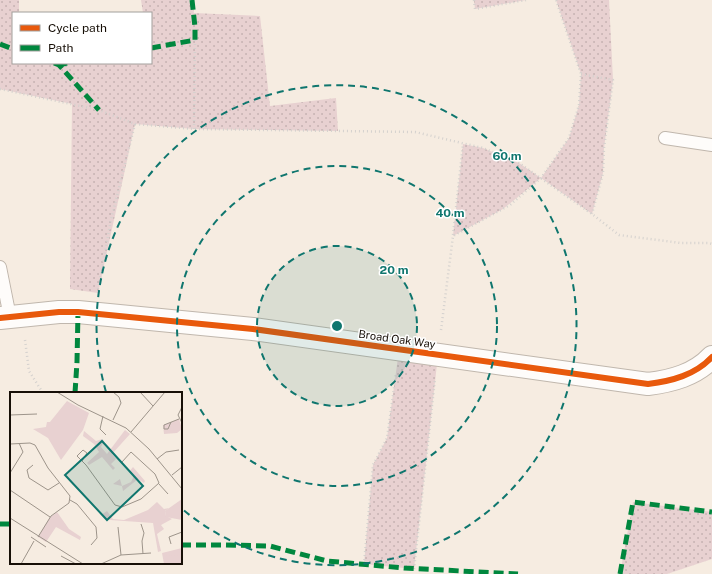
<svg xmlns="http://www.w3.org/2000/svg" width="712" height="574" font-family="'Public Sans',sans-serif">
<style>
.grass{fill:url(#grass-dots)}
.lines{fill:none;stroke-linecap:round;stroke-linejoin:round}
.lane-casing{stroke:#c0b7ad;stroke-width:14}
.street-casing{stroke:#c0b7ad;stroke-width:24}
.path{stroke:#d4d1ce;stroke-width:2.5;stroke-dasharray:1 3;stroke-linecap:butt}
.lane{stroke:#fefcfa;stroke-width:12}
.street{stroke:#fefcfa;stroke-width:22}
.quiet{stroke:#00873e;stroke-width:5;stroke-dasharray:10 5;stroke-linecap:butt}
.cycleway-casing{stroke:#fff;stroke-width:8}
.cycleway{stroke:#e8590c;stroke-width:6}
.ring{fill:none;stroke:#0f766e;stroke-width:2;stroke-dasharray:7 5}
.labels{text-anchor:middle;dominant-baseline:central;stroke-width:3;stroke-linejoin:round;paint-order:stroke}
.street-label{font-size:11px;fill:#170f07;stroke:#fff}
.inset-road{fill:none;stroke:#9d948a;stroke-width:1}
.view{fill:#0f766e;fill-opacity:0.15;stroke:#0f766e;stroke-width:2}
.inset-edge{fill:none;stroke:#170f07;stroke-width:2}
.centre{fill:#0f766e;stroke:#fff;stroke-width:2}
.ring-label{font-size:12px;text-anchor:middle;font-weight:bold;fill:#0f766e;stroke:#fff;stroke-width:3;stroke-linejoin:round;paint-order:stroke}
</style>
<defs>
<pattern id="grass-dots" width="8" height="8" patternUnits="userSpaceOnUse"><rect width="8" height="8" fill="#e8d1d1"/><path d="M2 2h.1M6 6h.1" fill="none" stroke="#c6b2b2" stroke-width="1.8" stroke-linecap="round"/></pattern>
</defs>
<rect width="100%" height="100%" fill="#f6ece1"/>
<g class="grass">
<path d="M 0,0 L 19,0 L 19,13 L 13,13 L 13,63 L 151,63 L 151,13 L 143,13 L 141,0 L 192,0 L 194,13 L 260,16 L 270,106 L 336,98 L 338,131 L 194,129 L 135,124 L 98,293 L 70,289 L 72,104 L 0,89 Z"/>
<path d="M 474,0 L 526,0 L 475,9 Z"/>
<path d="M 556,0 L 609,0 L 613,80 L 604,148 L 603,173 L 592,214 L 541,178 L 503,209 L 453,236 L 463,144 L 483,148 L 519,163 L 541,178 L 569,138 L 579,105 L 581,74 Z"/>
<path d="M 399,350 L 438,355 L 414,569 L 364,564 L 373,465 L 387,438 Z"/>
<path d="M 633,502 L 712,512 L 712,559 L 667,574 L 620,574 Z"/>
</g>
<g class="lines">
<defs>
<g id="lane">
<path d="M 665,138 L 712,145"/>
<path d="M 0,267 L 10,317"/>
</g>
<path id="street" d="M 0,318 L 59,312 L 78,312 L 253,329 L 648,384 C 672,381 695,375 712,357"/>
</defs>
<use href="#lane" class="lane-casing"/>
<use href="#street" class="street-casing"/>
<g class="path">
<path d="M 474,0 L 475,9 L 526,0"/>
<path d="M 581,74 L 613,80 L 604,148 L 603,173 L 592,214"/>
<path d="M 0,89 L 99,110 L 135,124 L 194,129 L 415,132 L 483,148 L 519,163 L 592,214 L 619,235 L 681,243 L 709,243 L 712,244"/>
<path d="M 194,129 L 195,40"/>
<path d="M 453,235 L 463,144"/>
<path d="M 98,289 L 111,220 L 135,124"/>
<path d="M 441,330 L 453,236 L 510,205 L 541,178 L 569,138 L 579,105 L 581,74 L 556,0"/>
<path d="M 25,340 L 29,371 L 43,393"/>
<path d="M 364,564 L 373,465 L 387,438 L 396,374"/>
<path d="M 414,569 L 435,379"/>
</g>
<use href="#lane" class="lane"/>
<use href="#street" class="street"/>
<g class="quiet">
<path d="M 0,44 L 13,49"/>
<path d="M 151,48 L 195,40 L 195,27 L 192,0"/>
<path d="M 54,63 L 59,65 L 99,110"/>
<path d="M 59,65 L 67,63"/>
<path d="M 75,393 L 77,362 L 78,312"/>
<path d="M 0,524 L 11,524"/>
<path d="M 181,545 L 226,545 L 270,546 L 327,561 L 404,568 L 518,574"/>
<path d="M 620,574 L 633,502 L 712,512"/>
</g>
<defs>
<path id="cycleway" d="M 0,318 L 59,312 L 78,312 L 253,329 L 648,384 C 672,381 695,375 712,357"/>
</defs>
<use href="#cycleway" class="cycleway-casing"/>
<use href="#cycleway" class="cycleway"/>
</g>
<circle cx="337" cy="326" r="80" fill="#0f766e" fill-opacity=".12"/>
<g class="ring">
<circle cx="337" cy="326" r="80"/>
<circle cx="337" cy="326" r="160"/>
<path d="M106 392A240 240 0 1 1 181 508"/>
</g>
<g class="labels">
<g class="street-label">
<text transform="translate(397 339) rotate(8)">Broad Oak Way</text>
</g>
</g>
<g transform="translate(10 392)">
<rect width="172" height="172" fill="#f6ece1"/>
<path d="M 169,27 L 172,37 L 167,41 L 154,42 L 153,33 ZM 115,38 L 120,42 L 102,62 L 106,67 L 101,72 L 105,76 L 103,78 L 92,65 L 79,73 L 77,71 L 89,60 L 84,52 L 73,44 L 74,39 L 86,49 L 92,47 L 94,49 L 91,55 L 97,62 ZM 123,75 L 135,89 L 134,91 L 128,87 L 113,99 L 112,94 L 103,92 L 110,87 L 112,94 L 121,90 L 124,84 L 119,80 ZM 147,110 L 154,117 L 159,116 L 155,119 L 156,124 L 162,127 L 151,133 L 154,137 L 147,142 L 151,159 L 148,160 L 143,131 L 100,128 L 91,123 L 97,119 L 103,127 L 114,128 L 138,118 ZM 172,156 L 172,172 L 154,172 L 152,161 Z" fill="#e8d1d1"/>
<path d="M 57,9 L 79,21 L 73,38 L 51,68 L 38,46 L 23,37 L 36,35 L 37,30 L 40,30 ZM 172,107 L 172,128 L 156,125 L 155,119 ZM 47,120 L 59,137 L 71,145 L 70,148 L 46,135 L 36,150 L 28,145 L 40,125 Z" fill="#e8d1d1"/>
<path d="M 167,163 L 169,172 L 155,172 L 154,164 Z" fill="#e8d1d1"/>
<path class="inset-road" d="M 47,0 L 68,13 L 116,36 L 139,57 L 172,97M 103,0 L 109,5 L 111,11 L 103,28M 130,0 L 143,14M 172,15 L 168,23 L 172,31M 0,23 L 27,22M 93,24 L 90,37 L 96,43M 161,30 L 158,37 L 154,37 L 154,33 L 169,27M 121,40 L 155,0M 0,52 L 20,51 L 25,53 L 38,76 L 60,104 L 59,111 L 41,124 L 28,145M 147,67 L 156,60 L 169,58M 72,69 L 77,61 L 73,58 L 67,64 L 76,73 L 105,113 L 112,115 L 131,107 L 149,91 L 145,82 L 121,60 L 112,70M 23,73 L 17,78 L 19,86 L 38,98 L 49,91M 0,81 L 13,60 L 9,51M 162,83 L 172,75M 149,92 L 158,102M 0,98 L 40,125M 60,108 L 67,112 L 86,135 L 87,146 L 81,153M 0,126 L 73,172M 131,132 L 134,141 L 132,149 L 133,162M 108,135 L 111,163M 21,145 L 36,155M 161,152 L 159,145 L 172,140M 51,164 L 66,172M 11,172 L 24,149M 91,172 L 111,163 L 141,161"/>
<path class="view" d="M 92,49 L 133,94 L 97,128 L 55,83 Z"/>
<rect width="172" height="172" class="inset-edge"/>
</g>
<circle cx="337" cy="326" r="6" class="centre"/>
<g class="ring-label">
<text x="507" y="160">60 m</text>
<text x="450" y="217">40 m</text>
<text x="394" y="274">20 m</text>
</g>
<rect x="12" y="12" width="140" height="52" fill="#ffffff" stroke="#a29f9c"/>
<rect x="20" y="25" width="20" height="6" fill="#e8590c" stroke="#a29f9c"/>
<text x="48" y="32" font-size="12" fill="#170f07">Cycle path</text>
<rect x="20" y="45" width="20" height="6" fill="#00873e" stroke="#a29f9c"/>
<text x="48" y="52" font-size="12" fill="#170f07">Path</text>
</svg>
